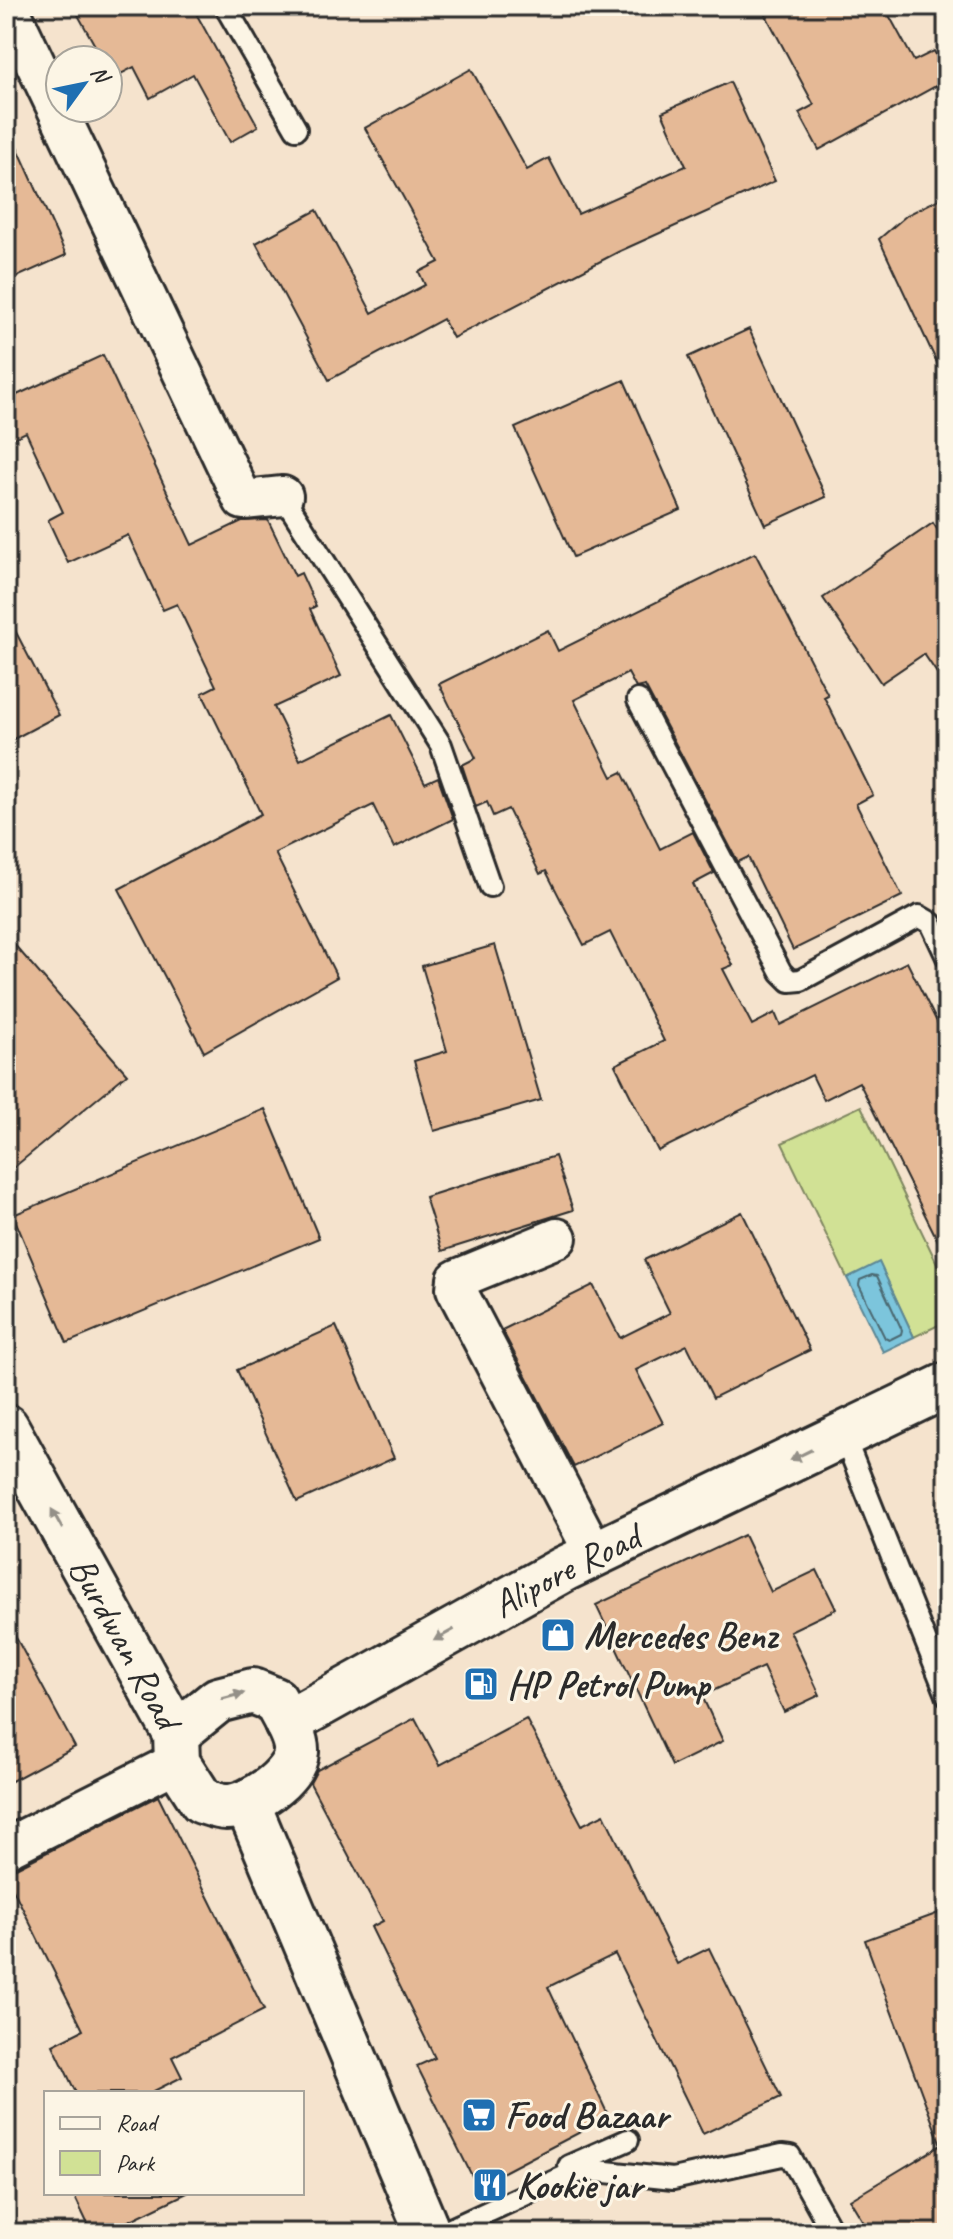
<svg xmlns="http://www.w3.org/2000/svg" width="953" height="2239" font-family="Caveat,sans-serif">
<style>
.green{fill:#d1e195;stroke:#7e8660;stroke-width:2}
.water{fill:#7cc5dc;stroke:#5c8795;stroke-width:2}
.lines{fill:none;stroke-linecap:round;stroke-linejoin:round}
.shore{stroke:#4b6972;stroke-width:2}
.building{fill:#e5b996;stroke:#2b2b2b;stroke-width:2}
.lane-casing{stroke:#2b2b2b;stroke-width:26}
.street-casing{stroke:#2b2b2b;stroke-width:44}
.secondary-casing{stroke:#2b2b2b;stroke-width:50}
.primary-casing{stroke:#2b2b2b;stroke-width:50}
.highway-casing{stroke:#2b2b2b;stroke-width:50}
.lane{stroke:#fcf5e5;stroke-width:20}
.street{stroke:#fcf5e5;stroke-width:38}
.secondary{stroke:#fcf5e5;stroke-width:44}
.primary{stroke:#fcf5e5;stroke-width:44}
.highway{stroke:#fcf5e5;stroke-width:44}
.oneway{fill:#949088}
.labels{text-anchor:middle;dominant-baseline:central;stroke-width:6;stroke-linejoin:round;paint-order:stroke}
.street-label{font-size:38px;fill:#2b2b2b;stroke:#fcf5e5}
.poi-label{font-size:38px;font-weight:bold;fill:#2b2b2b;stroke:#fcf5e5;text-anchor:start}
</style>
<rect width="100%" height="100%" fill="#f5e3cd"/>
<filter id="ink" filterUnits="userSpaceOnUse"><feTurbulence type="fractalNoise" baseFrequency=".0125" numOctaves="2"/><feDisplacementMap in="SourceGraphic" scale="16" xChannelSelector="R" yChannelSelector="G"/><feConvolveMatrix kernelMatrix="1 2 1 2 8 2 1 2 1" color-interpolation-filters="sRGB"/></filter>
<g filter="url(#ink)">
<path class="green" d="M 861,1106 L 947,1284 L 947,1321 L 914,1337 L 879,1263 L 847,1278 L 782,1143 Z"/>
<path class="water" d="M 879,1262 L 914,1337 L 883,1352 L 847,1278 Z"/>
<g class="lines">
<path class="shore" d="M 872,1275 L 877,1276 L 902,1330 L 901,1334 L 889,1340 L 885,1338 L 859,1285 L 860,1280 Z"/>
</g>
<g class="building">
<path d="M 95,6 L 192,6 L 258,126 L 230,142 L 193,74 L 150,98 L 134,67 L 113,78 L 108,69 L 108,60 L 103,60 L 78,15 Z"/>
<path d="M 761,6 L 884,6 L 914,61 L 934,51 L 947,75 L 947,80 L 819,150 L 799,113 L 814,105 Z"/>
<path d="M 471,69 L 527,170 L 549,158 L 578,214 L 686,166 L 662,112 L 730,82 L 775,181 L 618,252 L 453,338 L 443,319 L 329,380 L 256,243 L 317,210 L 372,313 L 425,285 L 419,272 L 439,262 L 365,128 Z"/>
<path d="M 6,122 L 66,255 L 6,282 Z"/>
<path d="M 947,195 L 947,384 L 879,239 L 907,215 Z"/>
<path d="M 749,329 L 826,497 L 765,525 L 688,357 Z"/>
<path d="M 103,355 L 192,545 L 242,521 L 268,520 L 295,576 L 301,573 L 316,606 L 310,609 L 341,676 L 274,707 L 300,760 L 391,715 L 425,783 L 438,777 L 453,819 L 394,848 L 373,805 L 275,853 L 337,977 L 204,1052 L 119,889 L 261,814 L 202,693 L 216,686 L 177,604 L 163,610 L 128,535 L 68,563 L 48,520 L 63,512 L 26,432 L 6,442 L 6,400 Z"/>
<path d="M 624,380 L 681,510 L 573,557 L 515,428 Z"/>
<path d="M 933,523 L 947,544 L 947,688 L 924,654 L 881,683 L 823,598 Z"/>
<path d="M 755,553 L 828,695 L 824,697 L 873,795 L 856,804 L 902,896 L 793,950 L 748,857 L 738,862 L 645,686 L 636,688 L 628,673 L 574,700 L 612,777 L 622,772 L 660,849 L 693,832 L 714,873 L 693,884 L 733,965 L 723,969 L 752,1025 L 775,1013 L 780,1025 L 907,962 L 947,1042 L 947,1259 L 859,1082 L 824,1100 L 812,1075 L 658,1151 L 615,1065 L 664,1041 L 610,932 L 584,945 L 546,871 L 540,874 L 508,809 L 493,816 L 487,802 L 476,807 L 462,765 L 476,758 L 439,684 L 548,630 L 558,651 Z"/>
<path d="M 6,613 L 59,715 L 6,743 Z"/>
<path d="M 6,935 L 127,1074 L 6,1174 Z"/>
<path d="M 495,945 L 541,1100 L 434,1131 L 414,1061 L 447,1051 L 422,966 Z"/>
<path d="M 265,1109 L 319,1238 L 67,1343 L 13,1215 Z"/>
<path d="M 555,1156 L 573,1210 L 442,1251 L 425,1197 Z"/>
<path d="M 742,1212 L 810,1350 L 713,1398 L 687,1345 L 636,1370 L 663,1423 L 574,1467 L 502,1330 L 593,1285 L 620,1338 L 670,1313 L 644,1260 Z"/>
<path d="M 336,1326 L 394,1458 L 297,1502 L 237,1370 Z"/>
<path d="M 744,1535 L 771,1592 L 817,1570 L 836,1609 L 790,1631 L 820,1695 L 784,1712 L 763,1667 L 702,1696 L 723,1741 L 672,1766 L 596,1605 Z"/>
<path d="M 6,1619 L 75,1747 L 6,1784 Z"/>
<path d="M 415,1718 L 440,1765 L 526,1719 L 582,1825 L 604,1814 L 677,1964 L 709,1948 L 781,2097 L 703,2134 L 615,1954 L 548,1987 L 609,2117 L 477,2186 L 417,2066 L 435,2058 L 371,1927 L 383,1921 L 310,1783 L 317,1770 Z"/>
<path d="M 158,1796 L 264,2010 L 172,2057 L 182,2077 L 150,2093 L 76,2093 L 53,2045 L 83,2030 L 6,1875 L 6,1870 L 16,1868 Z"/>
<path d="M 947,1910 L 947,2233 L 870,2233 L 850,2200 L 941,2145 L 865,1940 Z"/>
<path d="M 73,2193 L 187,2193 L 104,2233 L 92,2233 Z"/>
</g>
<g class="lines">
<defs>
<g id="lane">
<path d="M 225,6 L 296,129"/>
<path d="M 283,496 L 441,745 L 490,886"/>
<path d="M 638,700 L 781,972 L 790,981 L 801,980 L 919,916 L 931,923 L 947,957"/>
<path d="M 843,1434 L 947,1695"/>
<path d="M 569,2166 L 628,2140"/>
<path d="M 442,2233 L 570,2174 L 587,2170 L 673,2179 L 782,2155 L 790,2156 L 833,2233"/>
</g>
<g id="street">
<path d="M 9,8 L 243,500 L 283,496"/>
<path d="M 557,1238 L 457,1279 L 456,1289 L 594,1553"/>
<path d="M 6,1848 L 177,1762"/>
</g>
<path id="secondary" d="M 247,1803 L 428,2233"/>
<path id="primary" d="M 6,13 L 10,6"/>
<g id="highway">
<path id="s1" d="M 6,1427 L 176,1734 L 177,1762 L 202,1801 C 209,1803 218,1807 226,1807 C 250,1807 295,1777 296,1752 C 297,1736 282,1714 275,1700 L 253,1691 L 218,1700 L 176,1734"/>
<path id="s2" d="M 287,1723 L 564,1569 L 947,1385"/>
</g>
</defs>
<use href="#lane" class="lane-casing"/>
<use href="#street" class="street-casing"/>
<use href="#secondary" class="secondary-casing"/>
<use href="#primary" class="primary-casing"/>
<use href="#highway" class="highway-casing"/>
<use href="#lane" class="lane"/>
<use href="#street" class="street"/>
<use href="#secondary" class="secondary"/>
<use href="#primary" class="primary"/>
<use href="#highway" class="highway"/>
</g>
<defs><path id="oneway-solid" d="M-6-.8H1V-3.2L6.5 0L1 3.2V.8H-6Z" transform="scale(2)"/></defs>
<g class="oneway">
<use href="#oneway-solid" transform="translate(801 1455) rotate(154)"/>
<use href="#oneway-solid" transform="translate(57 1519) rotate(-119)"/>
<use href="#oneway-solid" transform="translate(444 1635) rotate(151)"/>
<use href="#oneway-solid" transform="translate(233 1696) rotate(-15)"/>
</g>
</g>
<defs>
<symbol id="shop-square" viewBox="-11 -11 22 22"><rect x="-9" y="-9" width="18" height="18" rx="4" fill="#1f6fb2" stroke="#fcf5e5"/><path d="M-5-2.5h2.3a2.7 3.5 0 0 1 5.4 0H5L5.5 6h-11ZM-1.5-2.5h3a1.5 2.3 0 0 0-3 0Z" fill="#fff"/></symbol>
<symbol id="fuel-square" viewBox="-11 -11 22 22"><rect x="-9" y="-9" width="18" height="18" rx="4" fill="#1f6fb2" stroke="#fcf5e5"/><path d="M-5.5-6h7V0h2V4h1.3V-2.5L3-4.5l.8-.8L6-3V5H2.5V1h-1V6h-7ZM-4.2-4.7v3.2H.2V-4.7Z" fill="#fff"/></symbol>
<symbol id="supermarket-square" viewBox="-11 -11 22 22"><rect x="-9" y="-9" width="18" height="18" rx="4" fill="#1f6fb2" stroke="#fcf5e5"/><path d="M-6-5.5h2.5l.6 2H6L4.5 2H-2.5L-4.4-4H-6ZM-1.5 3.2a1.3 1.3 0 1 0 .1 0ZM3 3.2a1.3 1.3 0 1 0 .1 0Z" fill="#fff"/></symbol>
<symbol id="restaurant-square" viewBox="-11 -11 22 22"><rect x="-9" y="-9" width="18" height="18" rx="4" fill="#1f6fb2" stroke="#fcf5e5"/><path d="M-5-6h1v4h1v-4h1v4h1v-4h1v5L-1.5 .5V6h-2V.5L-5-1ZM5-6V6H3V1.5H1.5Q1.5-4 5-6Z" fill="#fff"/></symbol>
</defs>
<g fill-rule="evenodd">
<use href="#shop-square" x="538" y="1615" width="40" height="40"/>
<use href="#fuel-square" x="461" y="1664" width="40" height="40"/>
<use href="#supermarket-square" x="459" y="2095" width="40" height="40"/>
<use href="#restaurant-square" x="470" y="2165" width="40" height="40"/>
</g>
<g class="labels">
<g class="street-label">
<text stroke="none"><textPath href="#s2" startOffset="318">Alipore Road</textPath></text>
<text stroke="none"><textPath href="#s1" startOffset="246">Burdwan Road</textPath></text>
</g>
<g class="poi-label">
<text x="584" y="1635">Mercedes Benz</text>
<text x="507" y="1684">HP Petrol Pump</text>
<text x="505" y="2115">Food Bazaar</text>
<text x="516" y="2185">Kookie jar</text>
</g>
</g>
<rect width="953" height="2239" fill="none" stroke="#fcf5e5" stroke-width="32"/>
<rect x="16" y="16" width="921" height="2207" fill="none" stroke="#2b2b2b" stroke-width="3" filter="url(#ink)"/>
<rect x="44" y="2091" width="260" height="104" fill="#fcf5e5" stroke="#a8a49b" stroke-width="2"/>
<rect x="60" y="2117" width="40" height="12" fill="#fcf5e5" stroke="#a8a49b" stroke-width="2"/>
<text x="116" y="2131" font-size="24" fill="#2b2b2b">Road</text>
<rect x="60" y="2151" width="40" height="24" fill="#d1e195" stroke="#a8a49b" stroke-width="2"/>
<text x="116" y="2171" font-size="24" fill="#2b2b2b">Park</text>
<g transform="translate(84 84) rotate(57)"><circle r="38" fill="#fcf5e5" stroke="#a8a49b" stroke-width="2"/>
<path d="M0-6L14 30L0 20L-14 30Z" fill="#1f6fb2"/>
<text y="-12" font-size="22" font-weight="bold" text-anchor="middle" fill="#2b2b2b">N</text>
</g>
</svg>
